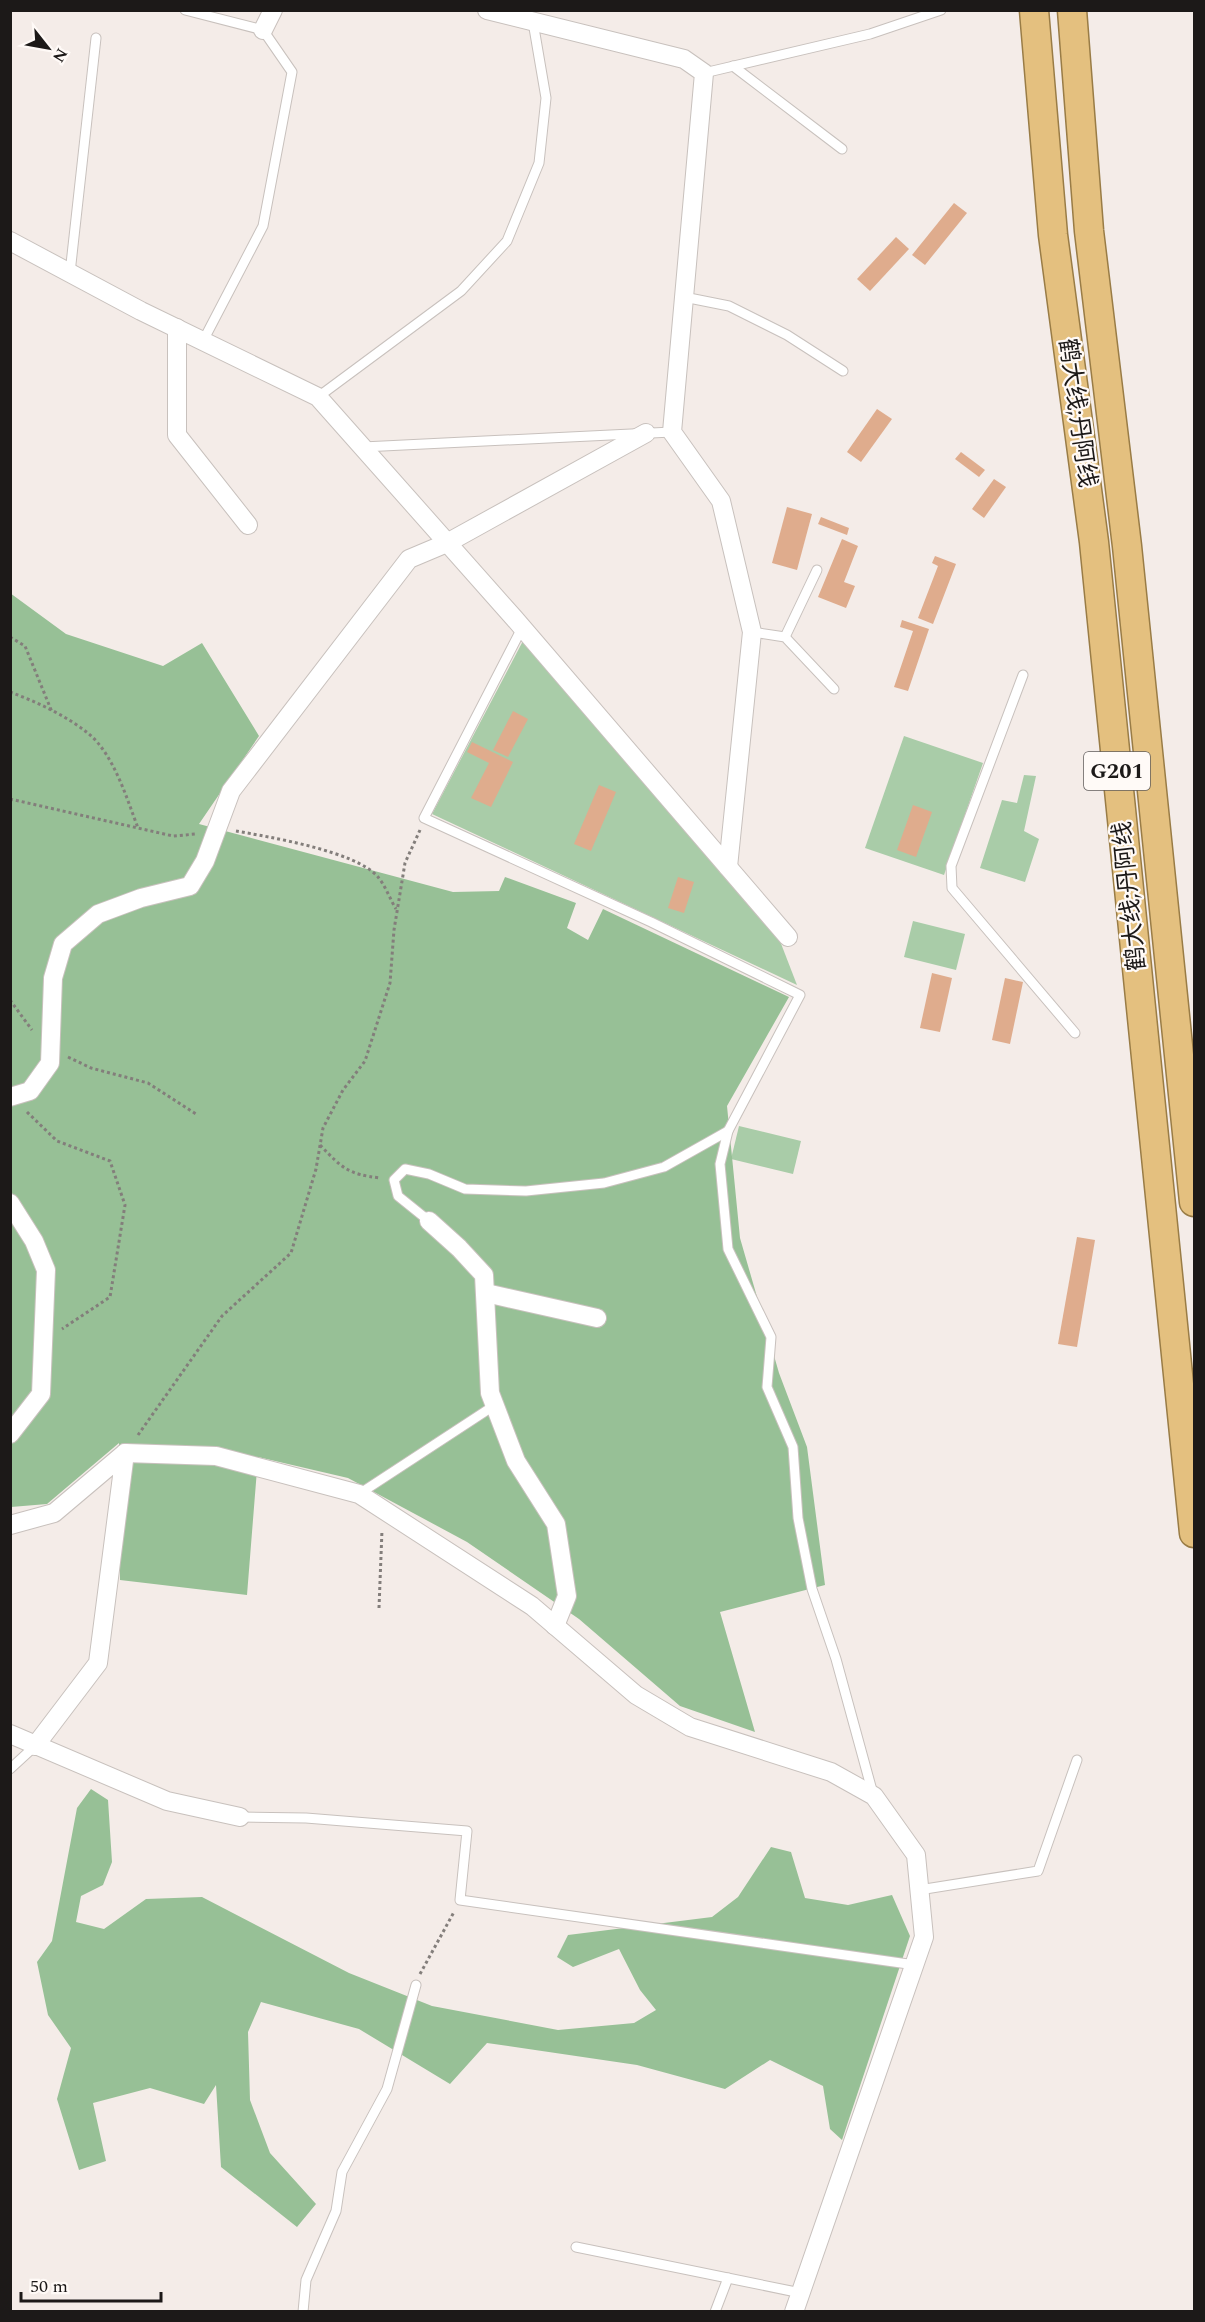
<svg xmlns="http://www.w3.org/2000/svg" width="1205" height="2322" font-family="Spectral,'Noto Sans SC',serif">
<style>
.green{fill:#a9cca8}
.forest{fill:#97c096}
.building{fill:#dfac8d}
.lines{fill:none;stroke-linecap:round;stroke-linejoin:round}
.service-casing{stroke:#c8c1bd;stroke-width:11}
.minor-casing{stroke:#c8c1bd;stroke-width:20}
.trunk-casing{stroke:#997c46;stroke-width:31}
.path{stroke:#837e7b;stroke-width:3;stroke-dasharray:3 3;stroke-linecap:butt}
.service{stroke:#fff;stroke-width:9}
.minor{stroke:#fff;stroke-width:18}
.trunk{stroke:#e4c07f;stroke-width:28}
.labels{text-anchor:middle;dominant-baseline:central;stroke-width:4.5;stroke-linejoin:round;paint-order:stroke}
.shield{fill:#fffaf7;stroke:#605c5b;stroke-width:1.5}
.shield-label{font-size:22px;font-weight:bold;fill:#1c1918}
.street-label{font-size:24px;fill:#1c1918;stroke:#fffaf7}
</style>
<rect width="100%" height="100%" fill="#f4ece8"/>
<g class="green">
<path d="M 524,639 L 780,941 L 797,985 L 432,814 Z"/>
<path d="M 904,736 L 983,763 L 944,875 L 865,848 Z"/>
<path d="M 1024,775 L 1036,776 L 1024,831 L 1039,839 L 1025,882 L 980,868 L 1002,800 L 1017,803 Z"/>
<path d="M 913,921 L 965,934 L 956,970 L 904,957 Z"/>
<path d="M 739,1126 L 801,1141 L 793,1174 L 731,1159 Z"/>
</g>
<g class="forest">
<path d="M 10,593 L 66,634 L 163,666 L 202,643 L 259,736 L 199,824 L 453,892 L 499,891 L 505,877 L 576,903 L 567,928 L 588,940 L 603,909 L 789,997 L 727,1106 L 740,1238 L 779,1373 L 807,1447 L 825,1585 L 720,1612 L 755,1732 L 680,1706 L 579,1619 L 467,1542 L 348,1478 L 258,1457 L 247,1595 L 120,1580 L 119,1443 L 47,1504 L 11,1507 Z"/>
<path d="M 91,1789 L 108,1800 L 112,1862 L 103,1885 L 81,1896 L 76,1922 L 104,1929 L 146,1899 L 202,1897 L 349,1973 L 432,2006 L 558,2030 L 634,2023 L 656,2010 L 640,1990 L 619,1949 L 573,1967 L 557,1957 L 568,1935 L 712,1917 L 738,1897 L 771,1847 L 791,1852 L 805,1898 L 848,1905 L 892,1895 L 910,1936 L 842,2140 L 830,2129 L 823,2086 L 770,2060 L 725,2089 L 637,2065 L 487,2043 L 450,2084 L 359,2029 L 261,2002 L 248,2032 L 250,2100 L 270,2153 L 316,2204 L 297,2227 L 221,2167 L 216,2085 L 204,2104 L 150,2088 L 93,2103 L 106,2161 L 79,2170 L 57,2099 L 71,2048 L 48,2015 L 37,1962 L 52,1941 L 77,1808 Z"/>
</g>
<g class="building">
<path d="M 954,203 L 967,213 L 925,265 L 912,255 Z"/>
<path d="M 896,237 L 909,249 L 870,291 L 857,279 Z"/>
<path d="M 877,409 L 892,419 L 861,462 L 847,452 Z"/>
<path d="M 961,452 L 985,470 L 979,477 L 955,459 Z"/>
<path d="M 994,479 L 1006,487 L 984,518 L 972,509 Z"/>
<path d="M 787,507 L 812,514 L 797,570 L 772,563 Z"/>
<path d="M 821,517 L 849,528 L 847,535 L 818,524 Z"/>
<path d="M 842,539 L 858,546 L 844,582 L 855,586 L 846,608 L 818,597 Z"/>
<path d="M 935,556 L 956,564 L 933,624 L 918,618 L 938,566 L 932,563 Z"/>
<path d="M 902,620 L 929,629 L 908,691 L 894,687 L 913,631 L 900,627 Z"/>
<path d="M 513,711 L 528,719 L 508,757 L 493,750 Z"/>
<path d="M 472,742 L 513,762 L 491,807 L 471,798 L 489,763 L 467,752 Z"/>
<path d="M 599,785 L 616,792 L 591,851 L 574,844 Z"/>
<path d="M 913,805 L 932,812 L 916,857 L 897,850 Z"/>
<path d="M 678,877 L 694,882 L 684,913 L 668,908 Z"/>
<path d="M 932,973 L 952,978 L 940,1032 L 920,1028 Z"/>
<path d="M 1005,978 L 1023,982 L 1010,1044 L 992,1040 Z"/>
<path d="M 1077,1237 L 1095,1240 L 1077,1347 L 1058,1344 Z"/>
</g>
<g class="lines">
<defs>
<g id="service">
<path d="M 185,10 L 263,30 L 292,72 L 263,226 L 203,341"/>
<path d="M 733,66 L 842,149"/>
<path d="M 704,73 L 870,34 L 941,10"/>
<path d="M 70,273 L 96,38"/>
<path d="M 684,297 L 729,306 L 787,335 L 843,371"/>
<path d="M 318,397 L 461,291 L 507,241 L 539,163 L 546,98 L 533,22"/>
<path d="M 363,447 L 672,432"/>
<path d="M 522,628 L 424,818 L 651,922 L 800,995 L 728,1131 L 720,1164 L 728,1249 L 771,1337 L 767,1387 L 793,1447 L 798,1518 L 812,1589 L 836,1659 L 873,1794"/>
<path d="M 752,632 L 785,637 L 834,689"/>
<path d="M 785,637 L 817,570"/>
<path d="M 1023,675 L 951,866 L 952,888 L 1075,1033"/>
<path d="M 429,1221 L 398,1196 L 394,1180 L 405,1169 L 429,1174 L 465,1189 L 526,1191 L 604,1183 L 664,1167 L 728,1131"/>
<path d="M 359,1494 L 495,1405"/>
<path d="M 10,1769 L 35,1746"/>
<path d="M 240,1817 L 306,1818 L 467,1831 L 460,1900 L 915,1965"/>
<path d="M 919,1890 L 1038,1871 L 1077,1760"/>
<path d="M 576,2247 L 801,2293"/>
<path d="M 303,2312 L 306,2280 L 336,2211 L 342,2172 L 387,2089 L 416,1985"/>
<path d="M 715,2312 L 728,2278"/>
</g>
<g id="minor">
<path d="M 487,10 L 684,59 L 704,73 L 672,432 L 721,501 L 752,632 L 728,867"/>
<path d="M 263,30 L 273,10"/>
<path d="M 10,241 L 141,311 L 318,397 L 514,618 L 788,937"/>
<path d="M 177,328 L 177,435 L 248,525"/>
<path d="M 10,1097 L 30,1091 L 50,1063 L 53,978 L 63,944 L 98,914 L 141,898 L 190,886 L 205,861 L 231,791 L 409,559 L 447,543 L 646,433"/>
<path d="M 10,1203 L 34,1241 L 46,1270 L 41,1394 L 10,1434"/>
<path d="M 429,1221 L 459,1248 L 484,1275 L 490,1393 L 516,1461 L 556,1524 L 567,1596 L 555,1626"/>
<path d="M 486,1293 L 597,1318"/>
<path d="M 125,1453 L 216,1456 L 359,1494 L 532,1606 L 636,1695 L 690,1727 L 831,1772 L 874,1796 L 916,1855 L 924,1937 L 794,2312"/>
<path d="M 10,1525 L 54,1513 L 125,1453 L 98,1663 L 35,1746"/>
<path d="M 10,1734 L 167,1801 L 240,1817"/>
</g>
<g id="trunk">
<path d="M 1034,10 L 1053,235 L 1094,542 L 1194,1533"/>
<path d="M 1072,10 L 1089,231 L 1127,546 L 1194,1202"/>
</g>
</defs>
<use href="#service" class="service-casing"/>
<use href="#minor" class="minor-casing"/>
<use href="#trunk" class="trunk-casing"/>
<g class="path">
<path d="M 10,637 L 25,646 L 52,712"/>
<path d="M 10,692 C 37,702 67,716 89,734 C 114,755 127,799 138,828"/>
<path d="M 10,799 L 173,836 L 196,834"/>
<path d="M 236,831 C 269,837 356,851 378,877 C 385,885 390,899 396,909"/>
<path d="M 10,1000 L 32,1030"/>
<path d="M 68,1057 L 91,1068 L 148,1083 L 196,1114"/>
<path d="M 27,1112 L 57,1141 L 110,1161 L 125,1205 L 110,1297 L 62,1329"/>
<path d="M 320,1145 C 343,1169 348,1174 380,1178"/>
<path d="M 138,1435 L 222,1316 L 291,1253 L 316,1169 L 323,1128 L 343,1090 L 365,1061 L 390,983 L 394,930 L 405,863 L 420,830"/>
<path d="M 379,1608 L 382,1530"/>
<path d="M 420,1974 L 454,1912"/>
</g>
<use href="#service" class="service"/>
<use href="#minor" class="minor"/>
<use href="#trunk" class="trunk"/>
</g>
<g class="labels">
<rect class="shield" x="1084" y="752" width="66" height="38" rx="4.5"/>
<g class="shield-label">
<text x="1117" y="771">G201</text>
</g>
<g class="street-label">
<text transform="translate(1077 413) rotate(82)">鹤大线;丹阿线</text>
<text transform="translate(1130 896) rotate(-96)">鹤大线;丹阿线</text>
</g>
</g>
<rect width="1205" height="2322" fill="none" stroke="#1c1918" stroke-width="24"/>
<g transform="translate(48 48) rotate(121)" stroke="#fffaf7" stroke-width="4.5" paint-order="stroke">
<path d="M0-4.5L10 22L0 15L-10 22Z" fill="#1c1918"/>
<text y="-9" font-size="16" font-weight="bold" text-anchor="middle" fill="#1c1918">N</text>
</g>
<path d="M21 2292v9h140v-9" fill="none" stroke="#1c1918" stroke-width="3"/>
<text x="30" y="2292" font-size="18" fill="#1c1918" stroke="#fffaf7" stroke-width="4.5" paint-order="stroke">50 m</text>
</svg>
